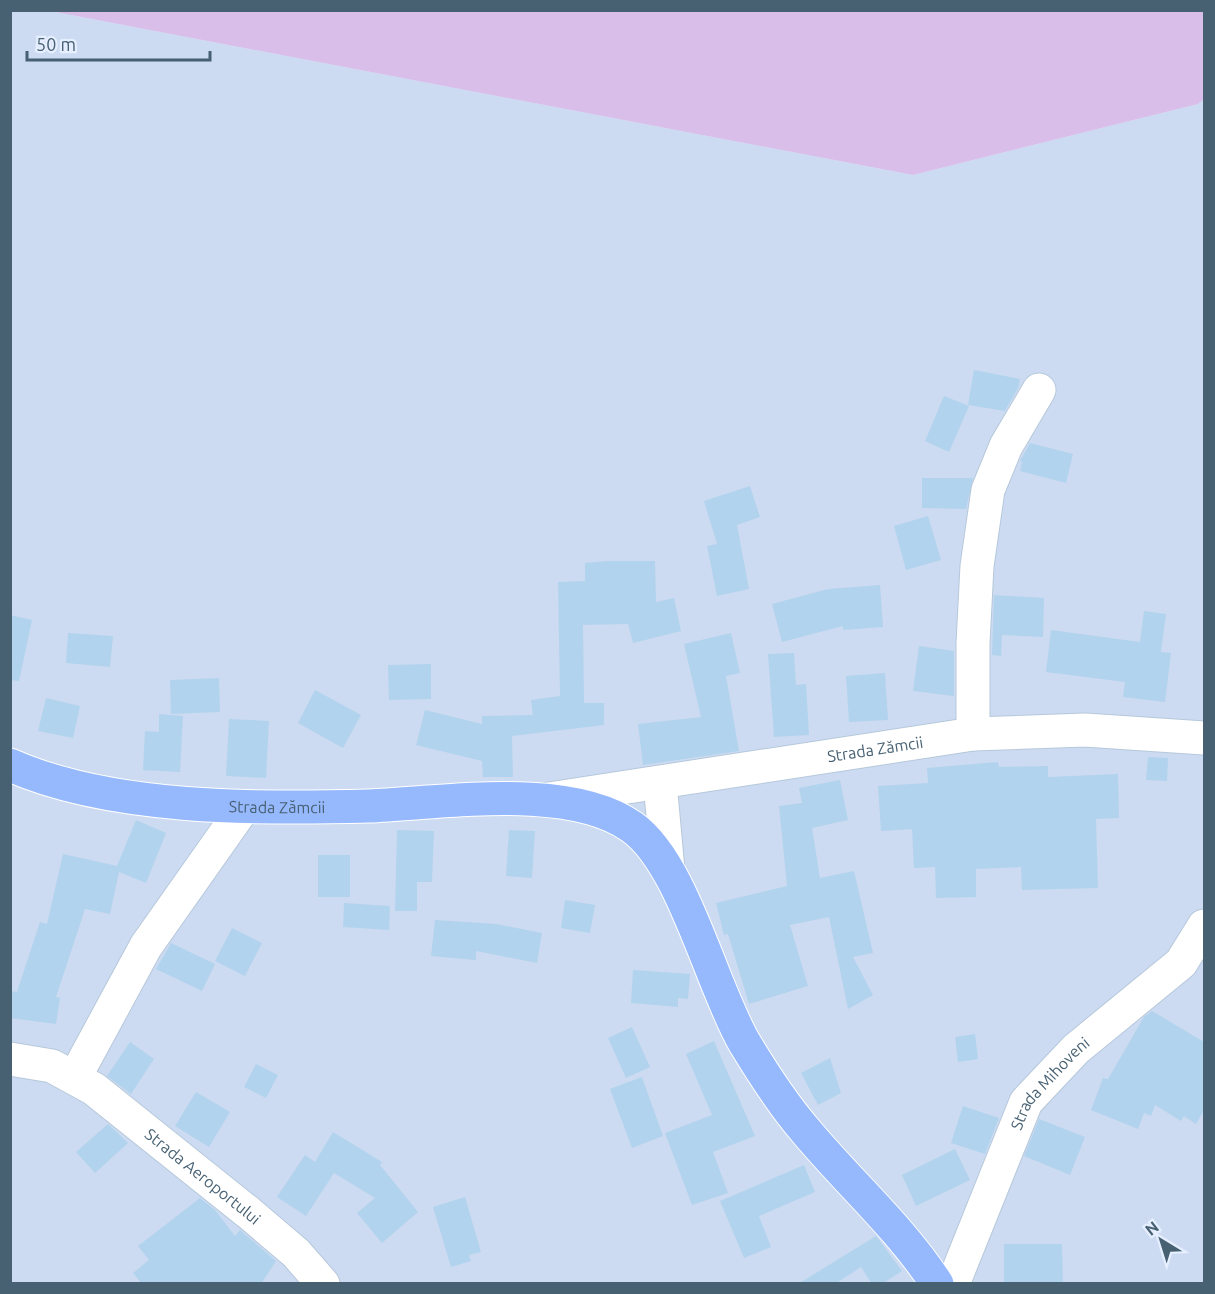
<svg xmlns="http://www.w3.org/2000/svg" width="1215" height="1294" font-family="Ubuntu,sans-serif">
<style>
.residential{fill:#ccdbf1}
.green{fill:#dabeea}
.building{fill:#b2d3ed}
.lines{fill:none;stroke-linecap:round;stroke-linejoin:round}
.minor-casing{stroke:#b6c8db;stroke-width:35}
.major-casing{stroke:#fff;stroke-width:35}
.minor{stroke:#fff;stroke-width:33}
.major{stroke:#96b8fd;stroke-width:33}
.labels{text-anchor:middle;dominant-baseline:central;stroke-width:5;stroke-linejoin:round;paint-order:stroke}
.street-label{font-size:16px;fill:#476173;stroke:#e6efff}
</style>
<rect width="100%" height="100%" fill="#dfe9fc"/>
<path class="residential" d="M 10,11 L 50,11 L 913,175 L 1198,104 L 1204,99 L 1204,1283 L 11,1283 Z"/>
<path class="green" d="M 50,11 L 1204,11 L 1204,99 L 1198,104 L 913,175 Z"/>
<g class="building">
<path d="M 974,370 L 1020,379 L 1018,388 L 1005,411 L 968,405 Z"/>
<path d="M 944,396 L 969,406 L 949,452 L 925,441 Z"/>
<path d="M 1030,443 L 1073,454 L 1066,483 L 1020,471 L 1022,462 L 1020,461 Z"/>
<path d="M 922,478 L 973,478 L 966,509 L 922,508 Z"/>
<path d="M 750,486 L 760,517 L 737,525 L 749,589 L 717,596 L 707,546 L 717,544 L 704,501 Z"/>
<path d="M 928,516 L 941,560 L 906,570 L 894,526 Z"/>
<path d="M 608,561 L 655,561 L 656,602 L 674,598 L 681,631 L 633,643 L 628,624 L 583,625 L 584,703 L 604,703 L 604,725 L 512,736 L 513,777 L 483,777 L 482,761 L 416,745 L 425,710 L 482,724 L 482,716 L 533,715 L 531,700 L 560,696 L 558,582 L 585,581 L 585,563 Z"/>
<path d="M 880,585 L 883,627 L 843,630 L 843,626 L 782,642 L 772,604 L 828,589 Z"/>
<path d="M 994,595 L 1044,598 L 1043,637 L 1002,635 L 1001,656 L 992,655 Z"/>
<path d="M 1144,611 L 1166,614 L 1161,652 L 1171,653 L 1165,702 L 1123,697 L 1125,682 L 1046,672 L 1051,630 L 1140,642 Z"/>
<path d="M 10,615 L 32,620 L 19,681 L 10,680 Z"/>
<path d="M 68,633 L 113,636 L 110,667 L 66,663 Z"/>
<path d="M 731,633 L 740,673 L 726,676 L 739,751 L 643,765 L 638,724 L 701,717 L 684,644 Z"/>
<path d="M 919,646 L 954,651 L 954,696 L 913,691 Z"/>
<path d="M 794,653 L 796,685 L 806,684 L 809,735 L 774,737 L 768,654 Z"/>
<path d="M 431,664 L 431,699 L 389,700 L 388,665 Z"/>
<path d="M 885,673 L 888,720 L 849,722 L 846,676 Z"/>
<path d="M 219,678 L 220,712 L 171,714 L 170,680 Z"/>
<path d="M 315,690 L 361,715 L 343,748 L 298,723 Z"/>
<path d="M 46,698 L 80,706 L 73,738 L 38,731 Z"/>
<path d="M 159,714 L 183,716 L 180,772 L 143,770 L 145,731 L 159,732 Z"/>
<path d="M 229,719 L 269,721 L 266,778 L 226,776 Z"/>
<path d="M 1148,757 L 1168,758 L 1167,781 L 1146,780 Z"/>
<path d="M 998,762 L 999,767 L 1048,766 L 1048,777 L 1118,774 L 1119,818 L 1096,819 L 1098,888 L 1022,890 L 1021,867 L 976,869 L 976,897 L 936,898 L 935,867 L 914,868 L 912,829 L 881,831 L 878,786 L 928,783 L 927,768 Z"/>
<path d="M 840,780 L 848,820 L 812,828 L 820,878 L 854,871 L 873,953 L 853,957 L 873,995 L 848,1009 L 829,917 L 790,925 L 808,986 L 749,1004 L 728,934 L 724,935 L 716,903 L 787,886 L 779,806 L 802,803 L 799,788 Z"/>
<path d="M 136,820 L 166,833 L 146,883 L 119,872 L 110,914 L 85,909 L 56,997 L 60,998 L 56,1024 L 10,1018 L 10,991 L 17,992 L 40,922 L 47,924 L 63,854 L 117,866 Z"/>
<path d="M 397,830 L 434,831 L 432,882 L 417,882 L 417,911 L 395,911 Z"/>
<path d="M 509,830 L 535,831 L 532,878 L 506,876 Z"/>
<rect x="318" y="855" width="32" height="42"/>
<path d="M 565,900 L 595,905 L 590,933 L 561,928 Z"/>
<path d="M 344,903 L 390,906 L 389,930 L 343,927 Z"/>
<path d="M 435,920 L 496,924 L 542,933 L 537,963 L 476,951 L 476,960 L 431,956 Z"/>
<path d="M 232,928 L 262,943 L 245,976 L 215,961 Z"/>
<path d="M 171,943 L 215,964 L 202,991 L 156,969 Z"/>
<path d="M 633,970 L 690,974 L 688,999 L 678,998 L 678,1007 L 631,1003 Z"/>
<path d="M 1152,1011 L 1204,1042 L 1204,1110 L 1196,1124 L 1184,1116 L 1181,1121 L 1155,1105 L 1151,1116 L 1144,1113 L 1138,1129 L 1091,1110 L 1103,1078 L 1108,1079 L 1144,1017 Z"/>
<path d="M 632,1027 L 650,1067 L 626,1078 L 608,1038 Z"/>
<path d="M 975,1034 L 978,1059 L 958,1062 L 955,1037 Z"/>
<path d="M 714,1041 L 755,1136 L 713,1152 L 728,1193 L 692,1205 L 665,1133 L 712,1115 L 686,1054 Z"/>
<path d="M 130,1042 L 154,1059 L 131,1094 L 107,1076 Z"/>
<path d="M 830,1058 L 841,1093 L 818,1105 L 801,1073 Z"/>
<path d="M 256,1064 L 278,1075 L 266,1098 L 244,1087 Z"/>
<path d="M 642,1077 L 663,1136 L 632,1148 L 610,1089 Z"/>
<path d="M 196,1092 L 230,1112 L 209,1147 L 175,1126 Z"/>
<path d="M 963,1106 L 999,1118 L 985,1154 L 951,1143 Z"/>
<path d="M 1039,1119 L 1085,1137 L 1070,1175 L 1024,1156 Z"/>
<path d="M 108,1124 L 128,1143 L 95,1173 L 76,1152 Z"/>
<path d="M 333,1132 L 382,1162 L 380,1165 L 418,1212 L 382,1243 L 357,1213 L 375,1198 L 334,1173 L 306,1216 L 277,1197 L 305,1155 L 315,1162 Z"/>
<path d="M 955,1149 L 970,1180 L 916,1206 L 902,1175 Z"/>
<path d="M 804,1165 L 815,1192 L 759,1216 L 771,1247 L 744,1258 L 720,1201 Z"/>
<path d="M 465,1197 L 481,1252 L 469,1255 L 471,1261 L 451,1267 L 433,1207 Z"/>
<path d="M 200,1198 L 215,1210 L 235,1236 L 240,1230 L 276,1261 L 261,1284 L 142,1284 L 133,1273 L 149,1260 L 138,1246 Z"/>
<path d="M 876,1236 L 902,1271 L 882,1284 L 872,1284 L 861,1267 L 835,1284 L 798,1284 Z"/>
<path d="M 1004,1244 L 1062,1244 L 1063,1283 L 1004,1283 Z"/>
</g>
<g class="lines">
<defs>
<g id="minor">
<path d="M 973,734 L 973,643 L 977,566 L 988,490 L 1006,446 L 1039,390"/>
<path d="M 660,783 L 668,870"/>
<path id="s1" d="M 549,799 L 973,734 L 1085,730 L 1204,738"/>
<path id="s2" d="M 10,1059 L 52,1066 L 94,1089 L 249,1213 L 296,1253 L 323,1284"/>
<path d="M 75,1077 L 146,946 L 244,807"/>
<path id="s3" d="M 953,1284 L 1026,1102 L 1076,1049 L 1181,963 L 1204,926"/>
</g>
<g id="major">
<path id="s4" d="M 10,765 C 111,810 259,809 369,806 C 443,803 569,782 632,827 C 683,863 711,985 744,1042 C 762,1072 782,1103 805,1130 C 848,1182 900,1227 937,1284"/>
</g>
</defs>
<use href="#minor" class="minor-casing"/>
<use href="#major" class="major-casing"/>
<use href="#minor" class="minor"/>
<use href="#major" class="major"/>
</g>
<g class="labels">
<g class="street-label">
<text stroke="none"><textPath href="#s1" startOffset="330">Strada Zămcii</textPath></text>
<text stroke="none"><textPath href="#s4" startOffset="272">Strada Zămcii</textPath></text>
<text stroke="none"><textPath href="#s3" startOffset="225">Strada Mihoveni</textPath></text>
<text stroke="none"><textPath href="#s2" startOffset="230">Strada Aeroportului</textPath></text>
</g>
</g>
<rect width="1215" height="1294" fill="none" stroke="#476173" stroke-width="24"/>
<g transform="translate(1161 1240) rotate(322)" stroke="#e6efff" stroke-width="4.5" paint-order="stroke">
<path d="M0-4.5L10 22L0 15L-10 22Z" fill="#476173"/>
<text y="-9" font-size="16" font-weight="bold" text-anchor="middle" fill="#476173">N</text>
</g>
<path d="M27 51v9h183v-9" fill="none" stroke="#476173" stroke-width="3"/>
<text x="36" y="51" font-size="18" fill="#476173" stroke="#e6efff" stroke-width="4.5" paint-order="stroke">50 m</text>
</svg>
